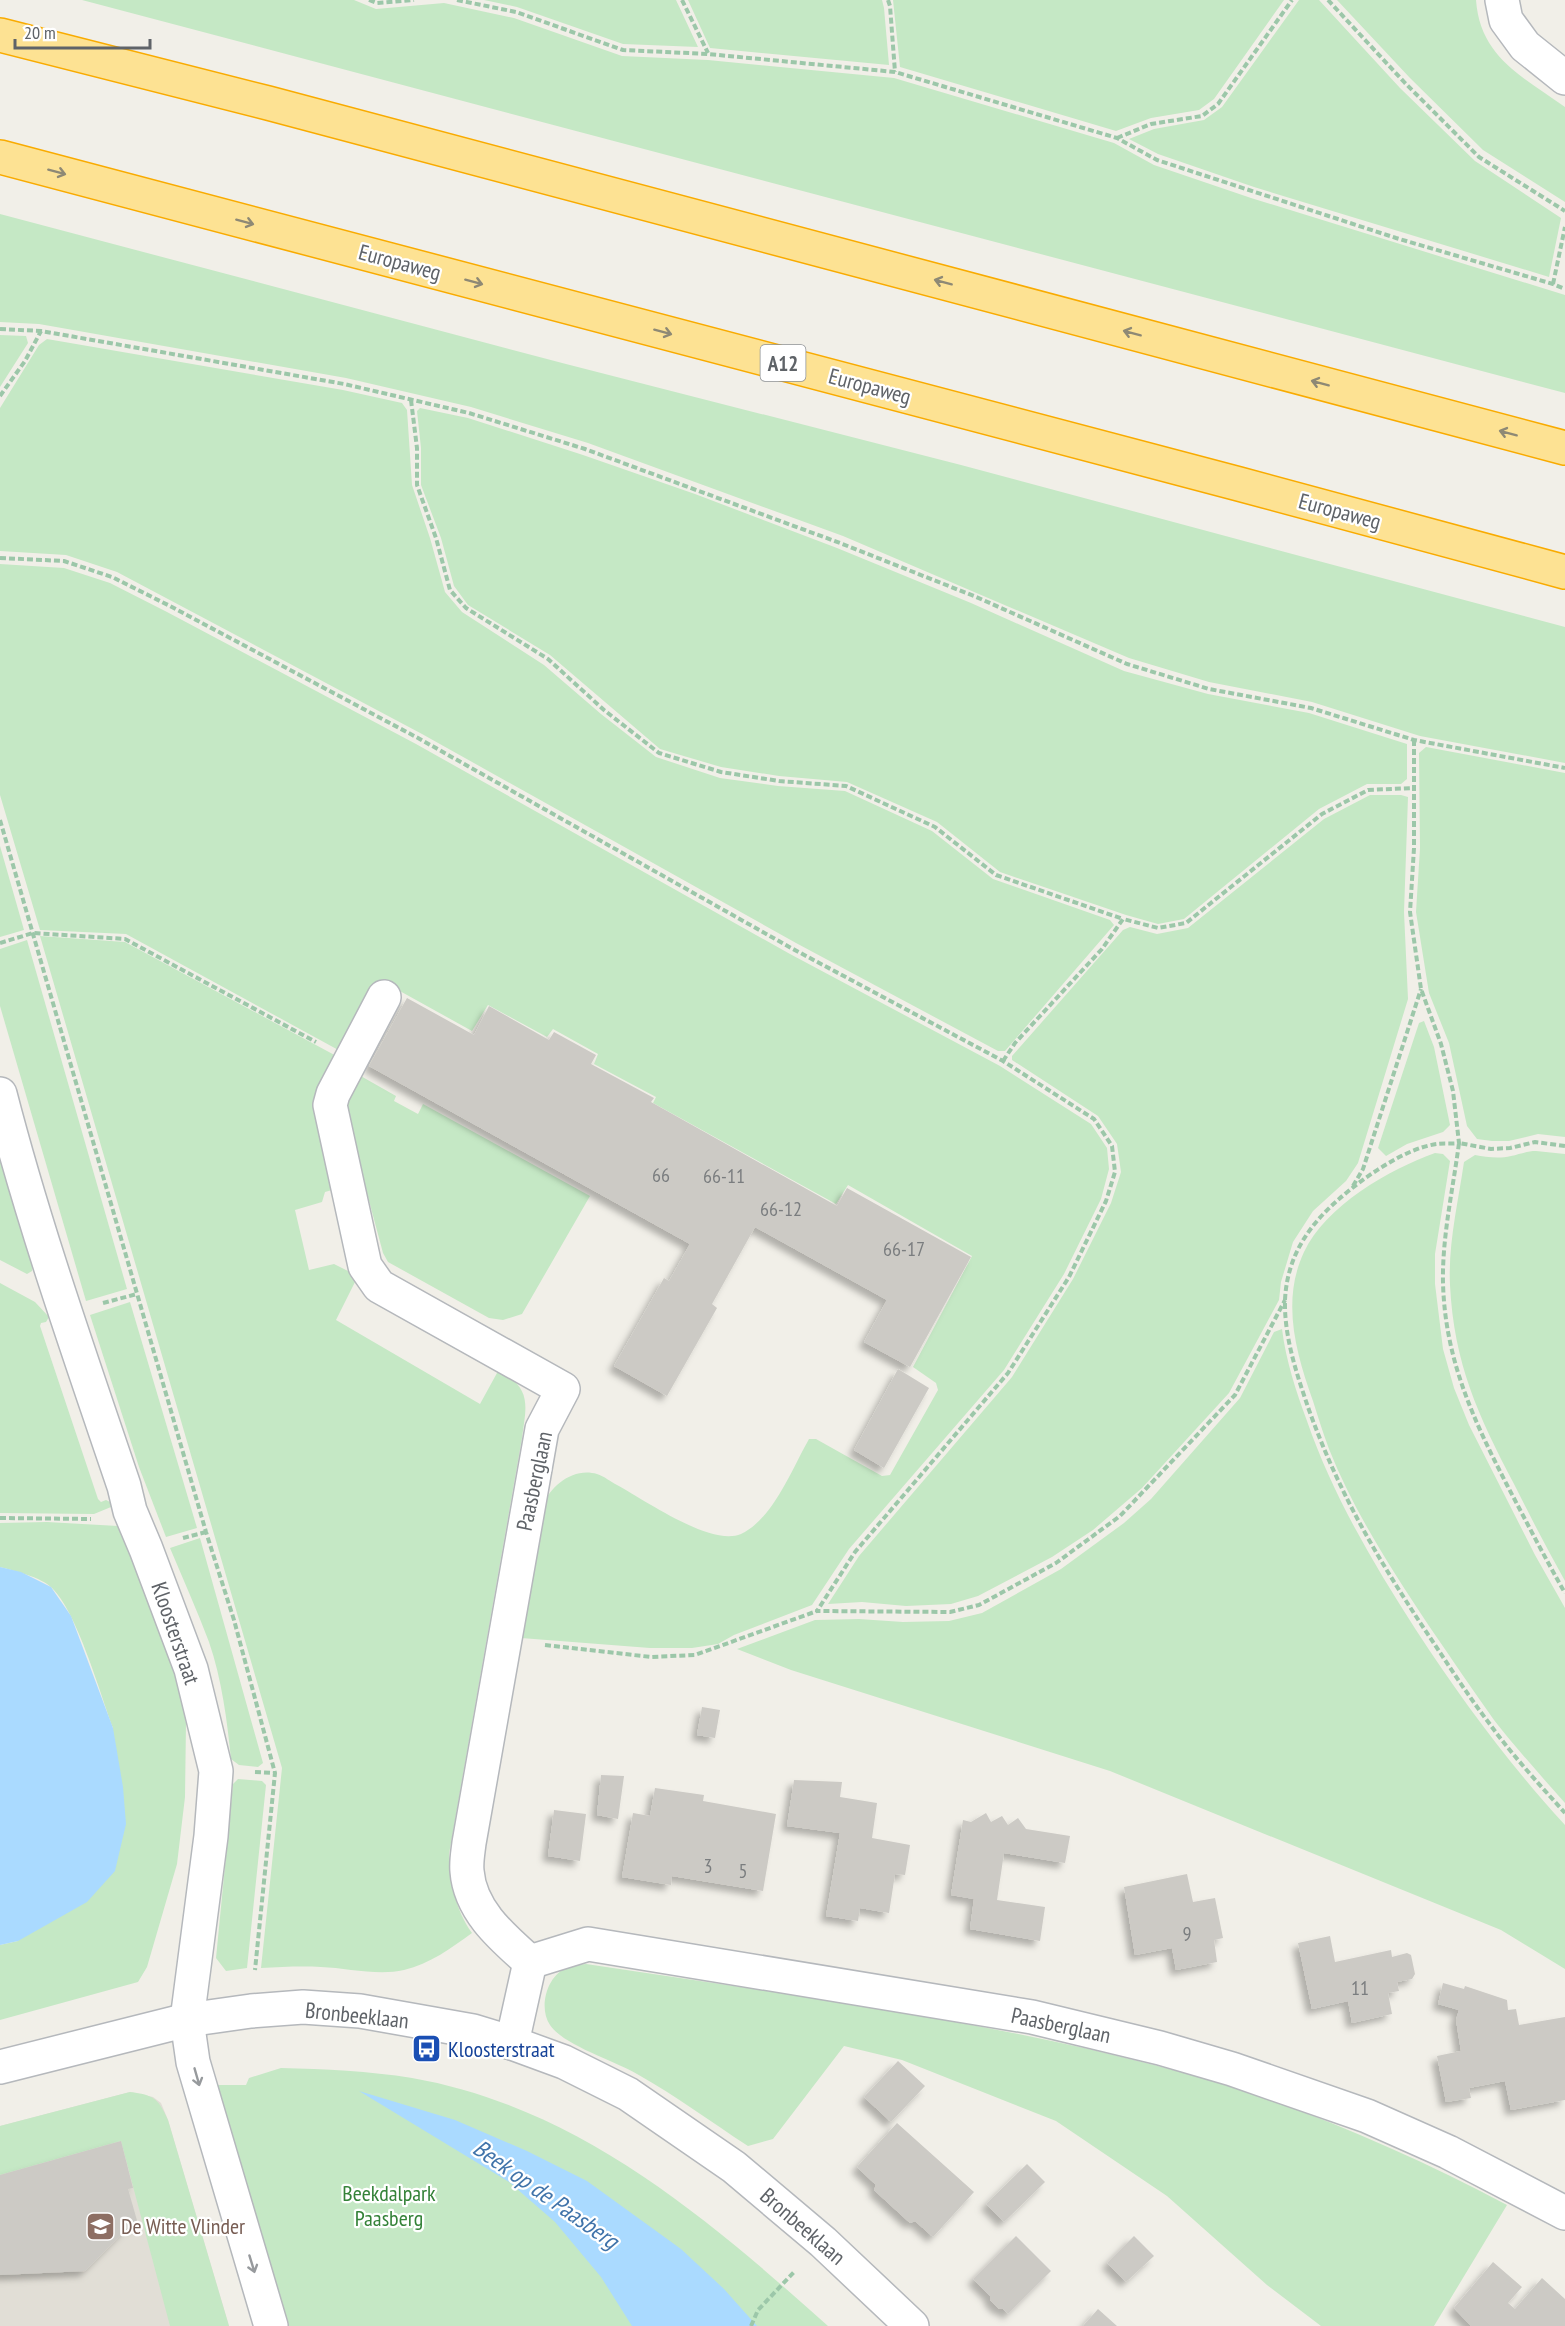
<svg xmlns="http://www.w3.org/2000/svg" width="1565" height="2326" font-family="'PT Sans Narrow',sans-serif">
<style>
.education{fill:#e1ded6}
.green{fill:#c5e8c5}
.water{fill:#aadaff}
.building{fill:#cccac5;filter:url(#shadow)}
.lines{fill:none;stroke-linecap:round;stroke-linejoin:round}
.minor-casing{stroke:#b5b8bc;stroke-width:36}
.highway-casing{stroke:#f9ab00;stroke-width:36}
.path{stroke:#9cc7a9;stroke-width:4;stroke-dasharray:6 3;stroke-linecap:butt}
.minor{stroke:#fff;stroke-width:33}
.highway{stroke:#fde293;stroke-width:33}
.oneway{stroke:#8e8975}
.oneway2{stroke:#979a9d}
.labels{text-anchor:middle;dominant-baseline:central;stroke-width:4.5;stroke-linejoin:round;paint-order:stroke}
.number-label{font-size:20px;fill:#7a7d7f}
.shield{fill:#fff;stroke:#8f9295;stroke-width:1.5}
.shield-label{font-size:21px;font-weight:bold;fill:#5f6368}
.street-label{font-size:22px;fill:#5f6368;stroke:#fff}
.transit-label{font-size:22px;fill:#164399;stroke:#fff;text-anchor:start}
.park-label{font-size:22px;fill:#348238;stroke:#fff}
.education-label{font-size:22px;fill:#785e54;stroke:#fff;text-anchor:start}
.water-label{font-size:24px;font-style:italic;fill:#4174aa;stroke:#fff}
</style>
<defs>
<filter id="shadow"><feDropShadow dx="-5.5" dy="5.5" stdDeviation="3" flood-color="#0004"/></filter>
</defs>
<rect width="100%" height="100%" fill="#f1efe8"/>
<path class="education" d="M 130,2092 L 153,2097 L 161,2103 L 168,2120 L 229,2326 L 0,2326 L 0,2126 Z"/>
<g class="green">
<path d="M 82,0 L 354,0 L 376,9 L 444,3 L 514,18 L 622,56 L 708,60 L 894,78 L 1114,143 L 1154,165 L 1251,198 L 1565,295 L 1565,393 Z"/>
<path d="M 484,0 L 676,0 L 698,47 L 623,44 L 517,7 Z"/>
<path d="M 688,0 L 882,0 L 884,8 L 889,65 L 710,48 Z"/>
<path d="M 893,0 L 1284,0 L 1214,99 L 1199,110 L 1151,118 L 1116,131 L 900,67 Z"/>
<path d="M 1299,0 L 1319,0 L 1400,88 L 1475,161 L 1561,218 L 1549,277 L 1254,187 L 1158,154 L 1129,139 L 1154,129 L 1204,120 L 1222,107 Z"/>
<path d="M 1337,0 L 1476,0 C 1480,57 1523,77 1565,107 L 1565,202 L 1483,150 L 1410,78 Z"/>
<path d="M 0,214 L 566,364 L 961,465 L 1565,627 L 1565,763 L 1420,736 L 1312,702 L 1209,682 L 1129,658 L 843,536 L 588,443 L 471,407 L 346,378 L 39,324 L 0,322 Z"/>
<path d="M 0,335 L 26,336 L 28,343 L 0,387 Z"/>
<path d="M 47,339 L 343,390 L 402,403 L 407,410 L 412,485 L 430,538 L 445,592 L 462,612 L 544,665 L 601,714 L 656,757 L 720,778 L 778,786 L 845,791 L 932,831 L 993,879 L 1110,920 L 1114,925 L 1005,1051 L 998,1051 L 796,943 L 422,734 L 117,572 L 66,555 L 0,551 L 0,408 L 39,345 Z"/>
<path d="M 420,408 L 468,418 L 583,455 L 695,494 L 837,548 L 971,603 L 1124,671 L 1208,694 L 1309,713 L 1407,744 L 1407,779 L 1401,784 L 1367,784 L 1319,809 L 1184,919 L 1158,924 L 1126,915 L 1000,872 L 937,822 L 847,782 L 779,776 L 721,767 L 660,749 L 550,655 L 468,605 L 454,586 L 441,538 L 421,485 L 421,448 L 417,411 Z"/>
<path d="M 0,564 L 64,568 L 110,583 L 167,612 L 416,744 L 790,954 L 1000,1066 L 1091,1124 L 1107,1148 L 1109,1169 L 1101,1199 L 1064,1274 L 1004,1370 L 849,1549 L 812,1605 L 734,1635 L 718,1644 L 692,1648 L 650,1648 L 521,1638 L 543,1505 C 551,1485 574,1467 597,1474 C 604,1476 611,1482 617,1485 C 645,1500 711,1547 741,1534 C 773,1519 792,1469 809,1439 L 816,1439 L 882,1476 L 890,1475 L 938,1390 L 936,1383 L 913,1367 L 972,1256 L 848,1185 L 836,1204 L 653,1103 L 656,1097 L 594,1064 L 598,1054 L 553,1029 L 547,1037 L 488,1005 L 472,1031 L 398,990 L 342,1052 L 126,934 L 40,930 L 0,795 Z"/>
<path d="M 1426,747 L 1565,773 L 1565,1137 L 1538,1134 L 1509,1141 L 1492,1141 L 1477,1139 L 1467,1126 L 1449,1043 L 1429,993 L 1416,912 L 1420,848 L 1419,753 Z"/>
<path d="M 1370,795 L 1401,795 L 1408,797 L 1404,912 L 1408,999 L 1358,1163 L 1346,1181 L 1313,1211 L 1293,1242 L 1281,1282 L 1279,1300 L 1229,1393 L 1142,1488 L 1093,1530 L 1052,1557 L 978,1596 L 951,1604 L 906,1606 L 862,1602 L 828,1604 L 859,1556 L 1012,1377 L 1073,1279 L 1111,1203 L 1121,1172 L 1117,1144 L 1098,1116 L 1012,1060 L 1012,1056 L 1123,930 L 1130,927 L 1157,934 L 1188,928 L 1324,819 Z"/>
<path d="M 0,846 L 24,930 L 0,937 Z"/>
<path d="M 40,936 L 125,942 L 340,1058 L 332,1190 L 325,1192 L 322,1202 L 295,1210 L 309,1270 L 334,1264 L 348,1271 L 355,1282 L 336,1320 L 480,1404 L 497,1373 L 503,1372 C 532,1391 526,1407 522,1438 L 449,1854 C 451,1884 455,1909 472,1933 C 451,1948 430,1964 404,1970 C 378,1976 347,1968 321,1967 C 301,1966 281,1967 261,1968 L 282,1768 Z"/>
<path d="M 27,940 L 127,1289 L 86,1301 L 0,1006 L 0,949 Z"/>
<path d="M 1424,1021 L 1434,1047 L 1450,1125 L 1443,1132 L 1407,1144 L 1386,1156 L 1378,1148 L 1419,1023 Z"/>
<path d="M 359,1075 L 396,1096 L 394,1101 L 418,1114 L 423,1104 L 590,1196 L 522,1314 L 503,1320 L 489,1318 L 388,1262 L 383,1253 L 348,1122 C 345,1103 350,1092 359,1075 Z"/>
<path d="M 0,1150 L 33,1265 L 32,1271 L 27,1274 L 0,1260 Z"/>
<path d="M 1536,1151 L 1565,1154 L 1565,1581 C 1547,1549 1530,1516 1514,1484 C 1478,1415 1454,1364 1450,1285 C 1448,1244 1458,1203 1464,1162 L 1475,1155 C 1486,1157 1499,1159 1511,1156 C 1520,1154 1527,1151 1536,1151 Z"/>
<path d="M 1435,1153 L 1443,1154 L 1450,1161 L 1435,1254 L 1435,1284 L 1443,1349 L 1454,1388 L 1469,1425 L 1535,1555 L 1565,1608 L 1565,1803 C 1541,1776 1516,1748 1494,1720 C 1472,1689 1451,1658 1429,1626 C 1392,1570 1354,1512 1329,1449 C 1323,1433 1318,1417 1313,1401 C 1296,1353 1281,1301 1304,1252 C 1325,1206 1390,1169 1435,1153 Z"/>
<path d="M 0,1283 L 35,1302 L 49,1317 L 46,1322 L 41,1323 L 40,1326 L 98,1499 L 101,1502 L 106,1500 L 110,1502 L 111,1507 L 94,1514 L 0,1513 Z"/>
<path d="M 130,1302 L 197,1528 L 166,1537 L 139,1467 L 90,1315 Z"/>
<path d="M 1282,1329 C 1286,1361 1296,1391 1307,1421 C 1333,1496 1373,1563 1416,1630 C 1461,1699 1509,1764 1565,1825 L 1565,1969 L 1501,1930 L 1110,1771 L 791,1670 L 737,1649 L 815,1620 L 859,1619 L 903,1622 L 949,1621 L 982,1613 L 1061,1569 L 1124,1523 L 1151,1499 L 1240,1398 L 1274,1332 Z"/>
<path d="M 47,1522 L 118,1526 L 175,1666 L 186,1723 L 185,1797 L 177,1864 L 147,1967 L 138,1982 L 0,2020 L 0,1945 L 18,1941 L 113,1728 C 100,1693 77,1612 52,1588 C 41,1577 15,1571 0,1567 L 0,1523 Z"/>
<path d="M 200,1538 L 263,1763 L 258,1767 L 239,1765 L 231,1759 C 227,1720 222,1680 209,1642 C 197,1610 183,1579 170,1548 Z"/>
<path d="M 238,1779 L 262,1781 L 266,1785 L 247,1968 L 226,1971 L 216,1958 L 233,1784 Z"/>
<path d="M 586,1964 C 776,1993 968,2017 1154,2065 C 1277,2096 1395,2146 1507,2205 L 1434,2326 L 1321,2326 L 1267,2285 L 1167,2196 L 1056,2121 L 902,2060 L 844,2046 L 773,2139 L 748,2146 C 711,2122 675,2095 637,2074 C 615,2061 563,2045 550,2025 C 538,2007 547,1975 568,1967 C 574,1965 580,1965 586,1964 Z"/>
<path d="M 281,2068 C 325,2069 369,2071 412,2078 C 578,2107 707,2218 828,2326 L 289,2326 L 217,2085 L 246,2085 L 249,2078 Z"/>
<path d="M 130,2092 C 154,2095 158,2098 168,2120 L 229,2326 L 170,2326 L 121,2141 L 0,2175 L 0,2126 Z"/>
</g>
<g class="water">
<path d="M 0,1567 L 21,1572 L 51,1587 L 71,1616 L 113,1728 L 123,1787 L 126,1824 L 115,1871 L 87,1902 L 18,1941 L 0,1945 Z"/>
<path d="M 359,2091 L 455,2120 L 527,2151 L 587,2181 L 681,2249 L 724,2289 L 757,2326 L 632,2326 L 601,2277 L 555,2222 L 509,2182 Z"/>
</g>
<g class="building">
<path d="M 407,998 L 474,1035 L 489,1006 L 549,1040 L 554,1032 L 596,1055 L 591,1064 L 654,1098 L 651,1102 L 837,1206 L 847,1188 L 971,1257 L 910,1367 L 864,1342 L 887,1300 L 755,1227 L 712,1304 L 717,1308 L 667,1396 L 614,1366 L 664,1278 L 669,1281 L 690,1244 L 369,1066 Z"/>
<path d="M 898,1369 L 929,1388 L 884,1468 L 854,1450 Z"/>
<path d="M 702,1707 L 720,1710 L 715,1738 L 697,1735 Z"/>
<path d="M 601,1775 L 624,1776 L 618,1819 L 597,1815 Z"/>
<path d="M 794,1780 L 842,1782 L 840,1797 L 877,1803 L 872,1838 L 910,1845 L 905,1875 L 895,1874 L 889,1913 L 860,1908 L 858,1921 L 826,1916 L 840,1833 L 787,1826 Z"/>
<path d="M 655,1788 L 704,1795 L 703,1801 L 776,1814 L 763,1891 L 672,1876 L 671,1885 L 622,1877 L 633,1813 L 650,1816 Z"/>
<path d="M 554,1810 L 586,1814 L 580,1861 L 548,1856 Z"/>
<path d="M 986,1813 L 991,1822 L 1002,1816 L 1008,1825 L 1018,1818 L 1026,1829 L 1070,1836 L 1065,1863 L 1004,1853 L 997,1900 L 1045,1907 L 1040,1941 L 970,1929 L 974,1899 L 951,1895 L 963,1820 L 971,1822 Z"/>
<path d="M 1187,1874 L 1193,1902 L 1215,1898 L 1223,1938 L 1214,1940 L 1217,1962 L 1176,1970 L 1172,1948 L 1135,1955 L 1124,1887 Z"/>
<path d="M 1330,1936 L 1335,1962 L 1391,1950 L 1392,1957 L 1407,1953 L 1411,1955 L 1415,1974 L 1412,1979 L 1397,1982 L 1399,1991 L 1388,1993 L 1392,2014 L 1352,2023 L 1348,2001 L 1312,2009 L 1298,1943 Z"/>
<path d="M 1443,1983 L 1464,1989 L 1465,1986 L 1507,2000 L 1508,2010 L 1516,2009 L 1519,2025 L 1565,2017 L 1565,2100 L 1511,2110 L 1505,2081 L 1469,2088 L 1471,2098 L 1446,2102 L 1437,2056 L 1461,2051 L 1456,2020 L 1459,2010 L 1438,2004 Z"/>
<path d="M 898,2061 L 925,2086 L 891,2122 L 864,2097 Z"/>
<path d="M 897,2123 L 974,2192 L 933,2237 L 915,2221 L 910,2223 L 874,2190 L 876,2185 L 857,2167 Z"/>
<path d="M 121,2141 L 133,2188 L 128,2189 L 138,2224 L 128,2227 L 85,2271 L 0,2275 L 0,2175 Z"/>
<path d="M 1027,2164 L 1045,2182 L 1004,2222 L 986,2204 Z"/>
<path d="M 1016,2236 L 1051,2271 L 1008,2314 L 1003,2309 L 999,2309 L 990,2300 L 990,2296 L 973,2279 Z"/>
<path d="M 1134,2236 L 1154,2256 L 1126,2282 L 1107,2263 Z"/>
<path d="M 1493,2262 L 1522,2287 L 1508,2303 L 1515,2309 L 1542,2278 L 1565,2299 L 1565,2326 L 1471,2326 L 1454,2308 Z"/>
<path d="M 1098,2309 L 1117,2326 L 1083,2326 Z"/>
</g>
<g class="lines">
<defs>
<g id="minor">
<path d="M 1502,0 L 1506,20 L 1525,46 L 1565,78"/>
<path d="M 384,997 L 333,1094 L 330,1105 L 365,1266 L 379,1286 L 563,1389 L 542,1429 L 469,1843 C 468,1852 466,1862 467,1871 C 470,1911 503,1938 530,1962"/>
<path d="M 0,1094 C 34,1226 80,1356 124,1486 L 130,1511 L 146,1549 L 191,1669 L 216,1771 L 211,1836 L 187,2020 L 193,2062 L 271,2326"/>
<path d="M 530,1962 L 588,1944 L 1032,2017 L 1160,2048 L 1232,2069 L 1367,2116 L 1448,2152 L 1565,2213"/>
<path d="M 512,2043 L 530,1962"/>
<path d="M 0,2067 L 187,2020 L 251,2011 L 303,2007 L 360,2011 L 473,2031 L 512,2043 L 564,2062 L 628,2094 L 734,2167 L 823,2242 L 912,2326"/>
</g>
<g id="highway">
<path d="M 0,35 L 268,103 L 1565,448"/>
<path d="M 0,157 L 1239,484 L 1565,572"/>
</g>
</defs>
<use href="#minor" class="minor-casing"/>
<use href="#highway" class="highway-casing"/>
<g class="path">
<path d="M 369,0 L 377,3 L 414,0"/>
<path d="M 457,0 L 516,12 L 623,50 L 708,54 L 895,72 L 1117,138 L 1157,160 L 1396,238 L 1553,284 L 1565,289"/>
<path d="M 682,0 L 708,53"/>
<path d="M 888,0 L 890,6 L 895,72"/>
<path d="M 1328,0 L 1405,83 L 1479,157 L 1565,211"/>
<path d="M 1117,138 L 1151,124 L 1202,116 L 1218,104 L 1292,0"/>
<path d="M 1553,284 L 1565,227"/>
<path d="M 0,329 L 41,331 L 344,384 L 469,413 L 585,449 L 840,543 L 974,596 L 1127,664 L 1209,689 L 1311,708 L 1414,740 L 1565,768"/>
<path d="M 0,396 L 25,361 L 41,331"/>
<path d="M 411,400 L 417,448 L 417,485 L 436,538 L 450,590 L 466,608 L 548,659 L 604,710 L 659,753 L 721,772 L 779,781 L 846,786 L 935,827 L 996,875 L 1123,919"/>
<path d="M 0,558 L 64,561 L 112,577 L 170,606 L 418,738 L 793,949 L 1003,1061 L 1094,1119 L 1112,1146 L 1115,1172 L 1106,1201 L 1069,1277 L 1008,1373 L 855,1552 L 817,1611 L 950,1612 L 979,1605 L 1056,1563 L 1120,1516 L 1235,1395 L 1285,1300"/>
<path d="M 1414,740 L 1414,848 L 1410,912 L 1421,989 L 1441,1044 L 1453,1091 L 1459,1143 C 1452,1144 1444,1143 1437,1144 C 1405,1148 1363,1178 1339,1199 C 1308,1226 1287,1257 1285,1300 C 1284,1337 1297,1375 1309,1410 C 1339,1493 1376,1556 1425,1630 C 1446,1661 1466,1693 1489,1723 C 1512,1755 1539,1784 1565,1813"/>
<path d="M 0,820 L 206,1532 L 234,1620 L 275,1773 L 255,1970"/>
<path d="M 0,943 L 33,933 L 125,939 L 316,1042"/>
<path d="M 1003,1061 L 1015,1043 L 1102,949 L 1123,919 L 1158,928 L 1186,923 L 1322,814 L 1368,790 L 1415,788"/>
<path d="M 1565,1146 L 1535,1142 L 1510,1148 L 1491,1149 L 1459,1143 C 1453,1189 1442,1237 1443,1283 C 1445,1359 1473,1419 1507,1485 C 1526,1521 1545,1558 1565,1593"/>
<path d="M 1353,1186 L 1363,1169 L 1421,989"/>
<path d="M 103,1303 L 137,1294"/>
<path d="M 0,1518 L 91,1519"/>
<path d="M 183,1538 L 206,1532"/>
<path d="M 545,1645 L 651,1657 L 695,1655 L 817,1611"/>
<path d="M 255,1772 L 275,1773"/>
<path d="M 751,2326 L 758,2310 L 795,2271"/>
</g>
<use href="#minor" class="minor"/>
<use href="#highway" class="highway"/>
</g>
<defs><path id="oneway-shaft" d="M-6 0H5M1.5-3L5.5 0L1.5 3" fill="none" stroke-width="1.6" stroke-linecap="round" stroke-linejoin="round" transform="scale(1.5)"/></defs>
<g class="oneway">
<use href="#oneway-shaft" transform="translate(57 172) rotate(15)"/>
<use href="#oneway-shaft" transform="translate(245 222) rotate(15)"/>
<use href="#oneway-shaft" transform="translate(474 282) rotate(15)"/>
<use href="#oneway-shaft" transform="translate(943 282) rotate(-165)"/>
<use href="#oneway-shaft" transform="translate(663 332) rotate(15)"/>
<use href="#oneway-shaft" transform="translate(1132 333) rotate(-165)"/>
<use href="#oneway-shaft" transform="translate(1320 383) rotate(-165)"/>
<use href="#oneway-shaft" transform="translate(1508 433) rotate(-165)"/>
</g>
<g class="oneway2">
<use href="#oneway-shaft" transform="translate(197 2077) rotate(74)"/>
<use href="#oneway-shaft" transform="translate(252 2264) rotate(73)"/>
</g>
<defs>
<symbol id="bus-square" viewBox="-11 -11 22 22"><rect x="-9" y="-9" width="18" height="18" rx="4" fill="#1a4fb4" stroke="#fff"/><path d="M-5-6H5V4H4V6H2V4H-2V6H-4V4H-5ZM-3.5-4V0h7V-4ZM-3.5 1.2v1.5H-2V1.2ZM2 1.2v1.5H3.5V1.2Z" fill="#fff"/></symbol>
<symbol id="school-square" viewBox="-11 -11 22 22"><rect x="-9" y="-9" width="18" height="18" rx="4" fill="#8d6e63" stroke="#fff"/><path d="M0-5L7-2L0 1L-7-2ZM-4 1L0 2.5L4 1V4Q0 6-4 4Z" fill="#fff"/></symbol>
</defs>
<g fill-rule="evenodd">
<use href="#bus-square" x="410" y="2032" width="33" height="33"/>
<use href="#school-square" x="84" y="2210" width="33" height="33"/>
</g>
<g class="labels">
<g class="number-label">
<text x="661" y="1175">66</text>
<text x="724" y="1176">66-11</text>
<text x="781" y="1209">66-12</text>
<text x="904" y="1249">66-17</text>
<text x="708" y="1866">3</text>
<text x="743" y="1871">5</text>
<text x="1187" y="1934">9</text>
<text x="1360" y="1988">11</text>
</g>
<rect class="shield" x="760.5" y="345" width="45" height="36" rx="4.5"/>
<g class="shield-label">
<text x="783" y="363">A12</text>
</g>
<g class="street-label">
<text transform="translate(400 262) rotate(15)">Europaweg</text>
<text transform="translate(870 386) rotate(15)">Europaweg</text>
<text transform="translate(1340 511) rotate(15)">Europaweg</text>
<text transform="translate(534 1481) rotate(-78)">Paasberglaan</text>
<text transform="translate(176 1633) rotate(71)">Kloosterstraat</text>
<text transform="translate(357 2015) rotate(6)">Bronbeeklaan</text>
<text transform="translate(1061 2025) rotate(12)">Paasberglaan</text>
<text transform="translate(803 2226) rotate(41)">Bronbeeklaan</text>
</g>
<g class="transit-label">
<text x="448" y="2049">Kloosterstraat</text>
</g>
<g class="park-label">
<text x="389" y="2193">Beekdalpark<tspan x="389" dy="25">Paasberg</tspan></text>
</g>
<g class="education-label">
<text x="121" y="2226">De Witte Vlinder</text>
</g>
<g class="water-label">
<text transform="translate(546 2194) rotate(35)">Beek op de Paasberg</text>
</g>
</g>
<path d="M15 39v9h135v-9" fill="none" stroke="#5f6368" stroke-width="3"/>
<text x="24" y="39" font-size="18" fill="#5f6368" stroke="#ffffff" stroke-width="4.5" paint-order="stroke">20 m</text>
</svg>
